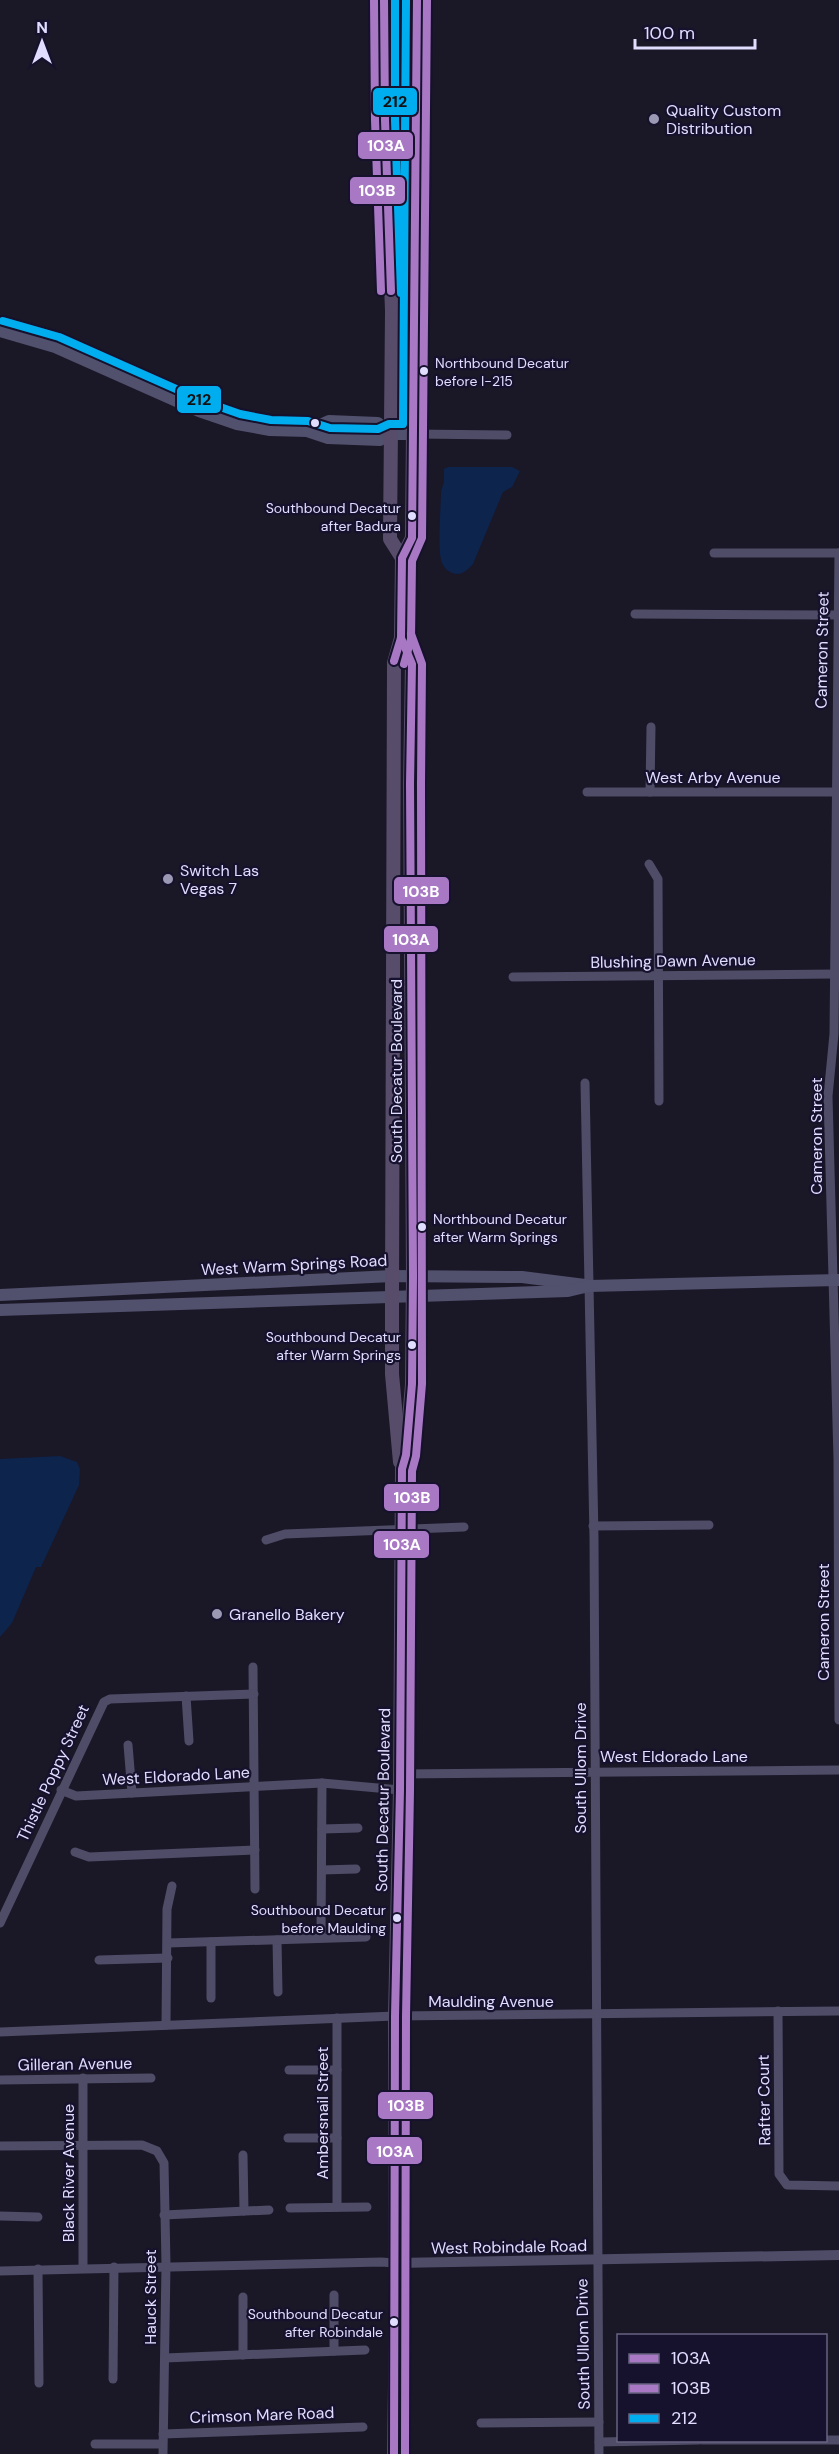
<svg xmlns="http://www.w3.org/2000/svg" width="839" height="2454" font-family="'DM Sans',sans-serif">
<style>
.water{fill:#0d244d}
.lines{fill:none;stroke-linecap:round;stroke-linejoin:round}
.minor{stroke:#4e4c67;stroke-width:9}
.tertiary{stroke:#4e4c67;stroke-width:10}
.secondary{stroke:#51506d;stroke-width:12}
.primary{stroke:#574d6b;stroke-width:14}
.motorway{stroke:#5f4d65;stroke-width:16}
.bus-1-casing{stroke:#16112d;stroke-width:12}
.bus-2-casing{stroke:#16112d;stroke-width:12}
.bus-3-casing{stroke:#16112d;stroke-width:12}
.bus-1{stroke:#a878c4;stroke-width:8}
.bus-2{stroke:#a878c4;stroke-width:8}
.bus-3{stroke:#00adef;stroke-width:8}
.poi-dot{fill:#9b98b3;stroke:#16112d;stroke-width:2}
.bus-dot{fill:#e1ddff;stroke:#16112d;stroke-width:2}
.labels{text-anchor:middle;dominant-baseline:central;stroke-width:4.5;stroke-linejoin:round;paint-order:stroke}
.bus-label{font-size:14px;fill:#e1ddff;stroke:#16112d;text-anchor:end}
.poi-label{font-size:16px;fill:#e1ddff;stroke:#16112d;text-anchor:start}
.street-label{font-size:16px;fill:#e1ddff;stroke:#16112d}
.line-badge{stroke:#16112d;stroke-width:2}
.badge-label{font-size:16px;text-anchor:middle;font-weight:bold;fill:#fff}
.pale-badge-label{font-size:16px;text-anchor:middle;font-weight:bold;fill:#111}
</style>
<rect width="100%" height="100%" fill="#1a1727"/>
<g class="water">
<path d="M 448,467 L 512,467 L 520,471 L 512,487 L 503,492 L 473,564 C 467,571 461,576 452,573 C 448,571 444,568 442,563 C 437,550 441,507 441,491 L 444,482 L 444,469 Z"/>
<path d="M 60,1456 L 77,1462 L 80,1469 L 79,1485 L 41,1567 L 36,1567 L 12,1623 L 0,1637 L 0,1459 Z"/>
</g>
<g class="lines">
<g class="minor">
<path d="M 413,434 L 507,435"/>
<path d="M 714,553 L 839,553"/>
<path d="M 839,553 L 834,1034 L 828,1096 L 838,1459 L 839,1720"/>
<path d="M 635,614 L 838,615"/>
<path d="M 587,792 L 839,792"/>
<path d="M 650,792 L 651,727"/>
<path d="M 649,864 L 658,879 L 659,1101"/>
<path d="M 513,977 L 835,974"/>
<path d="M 585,1083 L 594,1538 L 599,2454"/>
<path d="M 593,1526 L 709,1525"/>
<path d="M 266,1540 L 285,1534 L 464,1527"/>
<path d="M 253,1667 L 255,1889"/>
<path d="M 186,1696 L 189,1741"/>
<path d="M 128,1745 L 132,1793"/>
<path d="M 401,1774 L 839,1770"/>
<path d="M 61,1790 L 76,1796 L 322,1783 L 400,1790"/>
<path d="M 322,1829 L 358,1828"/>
<path d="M 75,1852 L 89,1857 L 255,1850"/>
<path d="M 322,1870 L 356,1869"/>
<path d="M 0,1923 L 104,1702 L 110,1699 L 254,1694"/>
<path d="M 321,1938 L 322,1783"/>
<path d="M 277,1940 L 278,1992"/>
<path d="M 211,1942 L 211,1998"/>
<path d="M 168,1943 L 366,1937"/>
<path d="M 99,1960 L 168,1958"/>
<path d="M 778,2011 L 779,2174 L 787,2185 L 839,2186"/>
<path d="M 337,2018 L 337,2207"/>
<path d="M 166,2025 L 167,1909 L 172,1886"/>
<path d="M 0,2032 L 395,2016 L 839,2011"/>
<path d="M 289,2070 L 337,2070"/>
<path d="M 0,2080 L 151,2078"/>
<path d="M 288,2138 L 337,2138"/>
<path d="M 0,2146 L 142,2145 L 157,2151 L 164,2163 L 166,2265 L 163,2454"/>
<path d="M 243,2155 L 244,2211"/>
<path d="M 290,2208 L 367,2207"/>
<path d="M 164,2215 L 269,2210"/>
<path d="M 0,2216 L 38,2217"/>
<path d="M 83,2268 L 83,2078"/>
<path d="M 38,2269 L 39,2383"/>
<path d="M 0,2271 L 381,2262 L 395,2263"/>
<path d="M 243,2297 L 243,2355"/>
<path d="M 334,2351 L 334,2295"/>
<path d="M 165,2358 L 365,2350"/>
<path d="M 113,2379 L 114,2267"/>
<path d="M 481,2423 L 599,2422"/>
<path d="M 163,2434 L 363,2427"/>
<path d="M 702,2440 L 839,2440"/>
<path d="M 599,2442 L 699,2440"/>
<path d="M 95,2444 L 162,2444"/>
</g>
<path class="tertiary" d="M 395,2263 L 839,2255"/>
<g class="secondary">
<path d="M 0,331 L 55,347 L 199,411 L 237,424 L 270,430 L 307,431 L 328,438 L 380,440 L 391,434 L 413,434"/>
<path d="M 307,431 L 329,421 L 378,423 L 391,434"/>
<path d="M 0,1295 L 392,1276 L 522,1277 L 585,1285"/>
<path d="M 0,1310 L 568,1291 L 589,1286 L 839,1280"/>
</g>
<g class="primary">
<path d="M 384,0 L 385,120 L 392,311 L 390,539 L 402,558"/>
<path d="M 400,1462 L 392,1374 L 392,1297 L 394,663 L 401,638 L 402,558 L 412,538 L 417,3"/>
<path d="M 394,2454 L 396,2316 L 395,2016 L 400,1790 L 402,1469 L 406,1455 L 412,1384 L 413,1276 L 410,784 L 412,664 L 401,638"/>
</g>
<path class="motorway" d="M 417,13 L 422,0"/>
<defs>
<g id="bus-1">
<path d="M 384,0 L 385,120 L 391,291"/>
<path d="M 394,661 L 401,638 L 402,558 L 412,538 L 417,0"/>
<path d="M 394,2454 L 395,2016 L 400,1790 L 402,1469 L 406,1455 L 412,1384 L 413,1276 L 410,784 L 412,664 L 401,638"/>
</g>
<g id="bus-2">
<path d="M 374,0 L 375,120 L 381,291"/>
<path d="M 404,664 L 411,639 L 412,561 L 422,538 L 427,0"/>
<path d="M 405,2454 L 406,2016 L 410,1790 L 412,1471 L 416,1456 L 422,1384 L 421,784 L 422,664 L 411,634"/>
</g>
<g id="bus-3">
<path d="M 395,0 L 395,120 L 401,293"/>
<path d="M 3,321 L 59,337 L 203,401 L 240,414 L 271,420 L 308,421 L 330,428 L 378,429 L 389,424 L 403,424 L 406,0"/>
</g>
</defs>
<use href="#bus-1" class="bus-1-casing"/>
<use href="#bus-2" class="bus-2-casing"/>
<use href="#bus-3" class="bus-3-casing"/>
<use href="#bus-1" class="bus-1"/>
<use href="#bus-2" class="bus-2"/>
<use href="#bus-3" class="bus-3"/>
</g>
<g class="poi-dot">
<circle cx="654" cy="119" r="6"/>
<circle cx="168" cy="879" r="6"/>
<circle cx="217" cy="1614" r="6"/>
</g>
<g class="bus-dot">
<circle cx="424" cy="371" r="5"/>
<circle cx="315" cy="423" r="5"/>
<circle cx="412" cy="516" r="5"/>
<circle cx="422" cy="1227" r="5"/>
<circle cx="412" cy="1345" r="5"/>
<circle cx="397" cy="1918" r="5"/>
<circle cx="394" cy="2322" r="5"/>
</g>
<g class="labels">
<g class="bus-label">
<text x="435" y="363" text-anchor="start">Northbound Decatur<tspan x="435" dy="18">before I-215</tspan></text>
<text x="401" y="508">Southbound Decatur<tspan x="401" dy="18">after Badura</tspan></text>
<text x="433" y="1219" text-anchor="start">Northbound Decatur<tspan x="433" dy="18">after Warm Springs</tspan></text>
<text x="401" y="1337">Southbound Decatur<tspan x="401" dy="18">after Warm Springs</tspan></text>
<text x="386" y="1910">Southbound Decatur<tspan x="386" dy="18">before Maulding</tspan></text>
<text x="383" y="2314">Southbound Decatur<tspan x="383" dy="18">after Robindale</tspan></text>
</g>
<g class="poi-label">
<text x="666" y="110">Quality Custom<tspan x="666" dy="18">Distribution</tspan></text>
<text x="180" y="870">Switch Las<tspan x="180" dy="18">Vegas 7</tspan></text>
<text x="229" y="1614">Granello Bakery</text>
</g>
<g class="street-label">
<text transform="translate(822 650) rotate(-89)">Cameron Street</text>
<text x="713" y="777">West Arby Avenue</text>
<text transform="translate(673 961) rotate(-1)">Blushing Dawn Avenue</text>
<text transform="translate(396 1071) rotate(-90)">South Decatur Boulevard</text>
<text transform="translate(816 1136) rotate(-90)">Cameron Street</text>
<text transform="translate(294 1265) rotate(-3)">West Warm Springs Road</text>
<text transform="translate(823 1622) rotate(-90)">Cameron Street</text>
<text x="674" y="1756">West Eldorado Lane</text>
<text transform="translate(580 1768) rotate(-90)">South Ullom Drive</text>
<text transform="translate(53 1773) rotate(-65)">Thistle Poppy Street</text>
<text transform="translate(176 1776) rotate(-3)">West Eldorado Lane</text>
<text transform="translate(383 1800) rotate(-89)">South Decatur Boulevard</text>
<text x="491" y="2001">Maulding Avenue</text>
<text transform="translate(75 2064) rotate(-1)">Gilleran Avenue</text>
<text transform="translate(764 2100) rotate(-91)">Rafter Court</text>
<text transform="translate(322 2113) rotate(-90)">Ambersnail Street</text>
<text transform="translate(68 2173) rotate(-90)">Black River Avenue</text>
<text transform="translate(509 2247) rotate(-1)">West Robindale Road</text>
<text transform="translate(150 2297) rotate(-90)">Hauck Street</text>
<text transform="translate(583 2344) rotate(-91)">South Ullom Drive</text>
<text transform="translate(262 2415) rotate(-2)">Crimson Mare Road</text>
</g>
</g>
<g class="line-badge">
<rect x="372" y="87" width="46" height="29" rx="6" fill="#00adef"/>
<rect x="357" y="131" width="57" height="29" rx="6" fill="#a878c4"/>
<rect x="349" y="176" width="57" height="29" rx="6" fill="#a878c4"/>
<rect x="176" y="385" width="46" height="29" rx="6" fill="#00adef"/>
<rect x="393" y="876" width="57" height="29" rx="6" fill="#a878c4"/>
<rect x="383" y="925" width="56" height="28" rx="6" fill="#a878c4"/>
<rect x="383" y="1483" width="57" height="29" rx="6" fill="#a878c4"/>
<rect x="373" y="1530" width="57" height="29" rx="6" fill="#a878c4"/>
<rect x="377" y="2091" width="57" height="29" rx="6" fill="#a878c4"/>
<rect x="366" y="2136" width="57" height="29" rx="6" fill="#a878c4"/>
</g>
<g class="badge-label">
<text x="386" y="151">103A</text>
<text x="377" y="196">103B</text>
<text x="421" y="897">103B</text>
<text x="411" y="945">103A</text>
<text x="412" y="1503">103B</text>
<text x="402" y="1550">103A</text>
<text x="406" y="2111">103B</text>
<text x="395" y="2157">103A</text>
</g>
<g class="pale-badge-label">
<text x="395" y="107">212</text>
<text x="199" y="405">212</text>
</g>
<rect x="617" y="2334" width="210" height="108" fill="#16112d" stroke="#676381" stroke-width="1.5"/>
<rect x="629" y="2354" width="30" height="9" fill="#a878c4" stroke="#676381" stroke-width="1.5"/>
<text x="671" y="2364" font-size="18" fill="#e1ddff">103A</text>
<rect x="629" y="2384" width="30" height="9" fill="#a878c4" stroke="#676381" stroke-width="1.5"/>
<text x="671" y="2394" font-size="18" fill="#e1ddff">103B</text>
<rect x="629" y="2414" width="30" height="9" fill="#00adef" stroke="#676381" stroke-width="1.5"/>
<text x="671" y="2424" font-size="18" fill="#e1ddff">212</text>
<g transform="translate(42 42)" stroke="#16112d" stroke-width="4.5" paint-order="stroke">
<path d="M0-4.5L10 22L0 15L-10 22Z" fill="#e1ddff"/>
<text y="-9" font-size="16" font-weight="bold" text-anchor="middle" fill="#e1ddff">N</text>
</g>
<path d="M635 39v9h120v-9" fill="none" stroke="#e1ddff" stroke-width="3"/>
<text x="644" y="39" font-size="18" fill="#e1ddff" stroke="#16112d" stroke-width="4.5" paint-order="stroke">100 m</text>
</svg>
